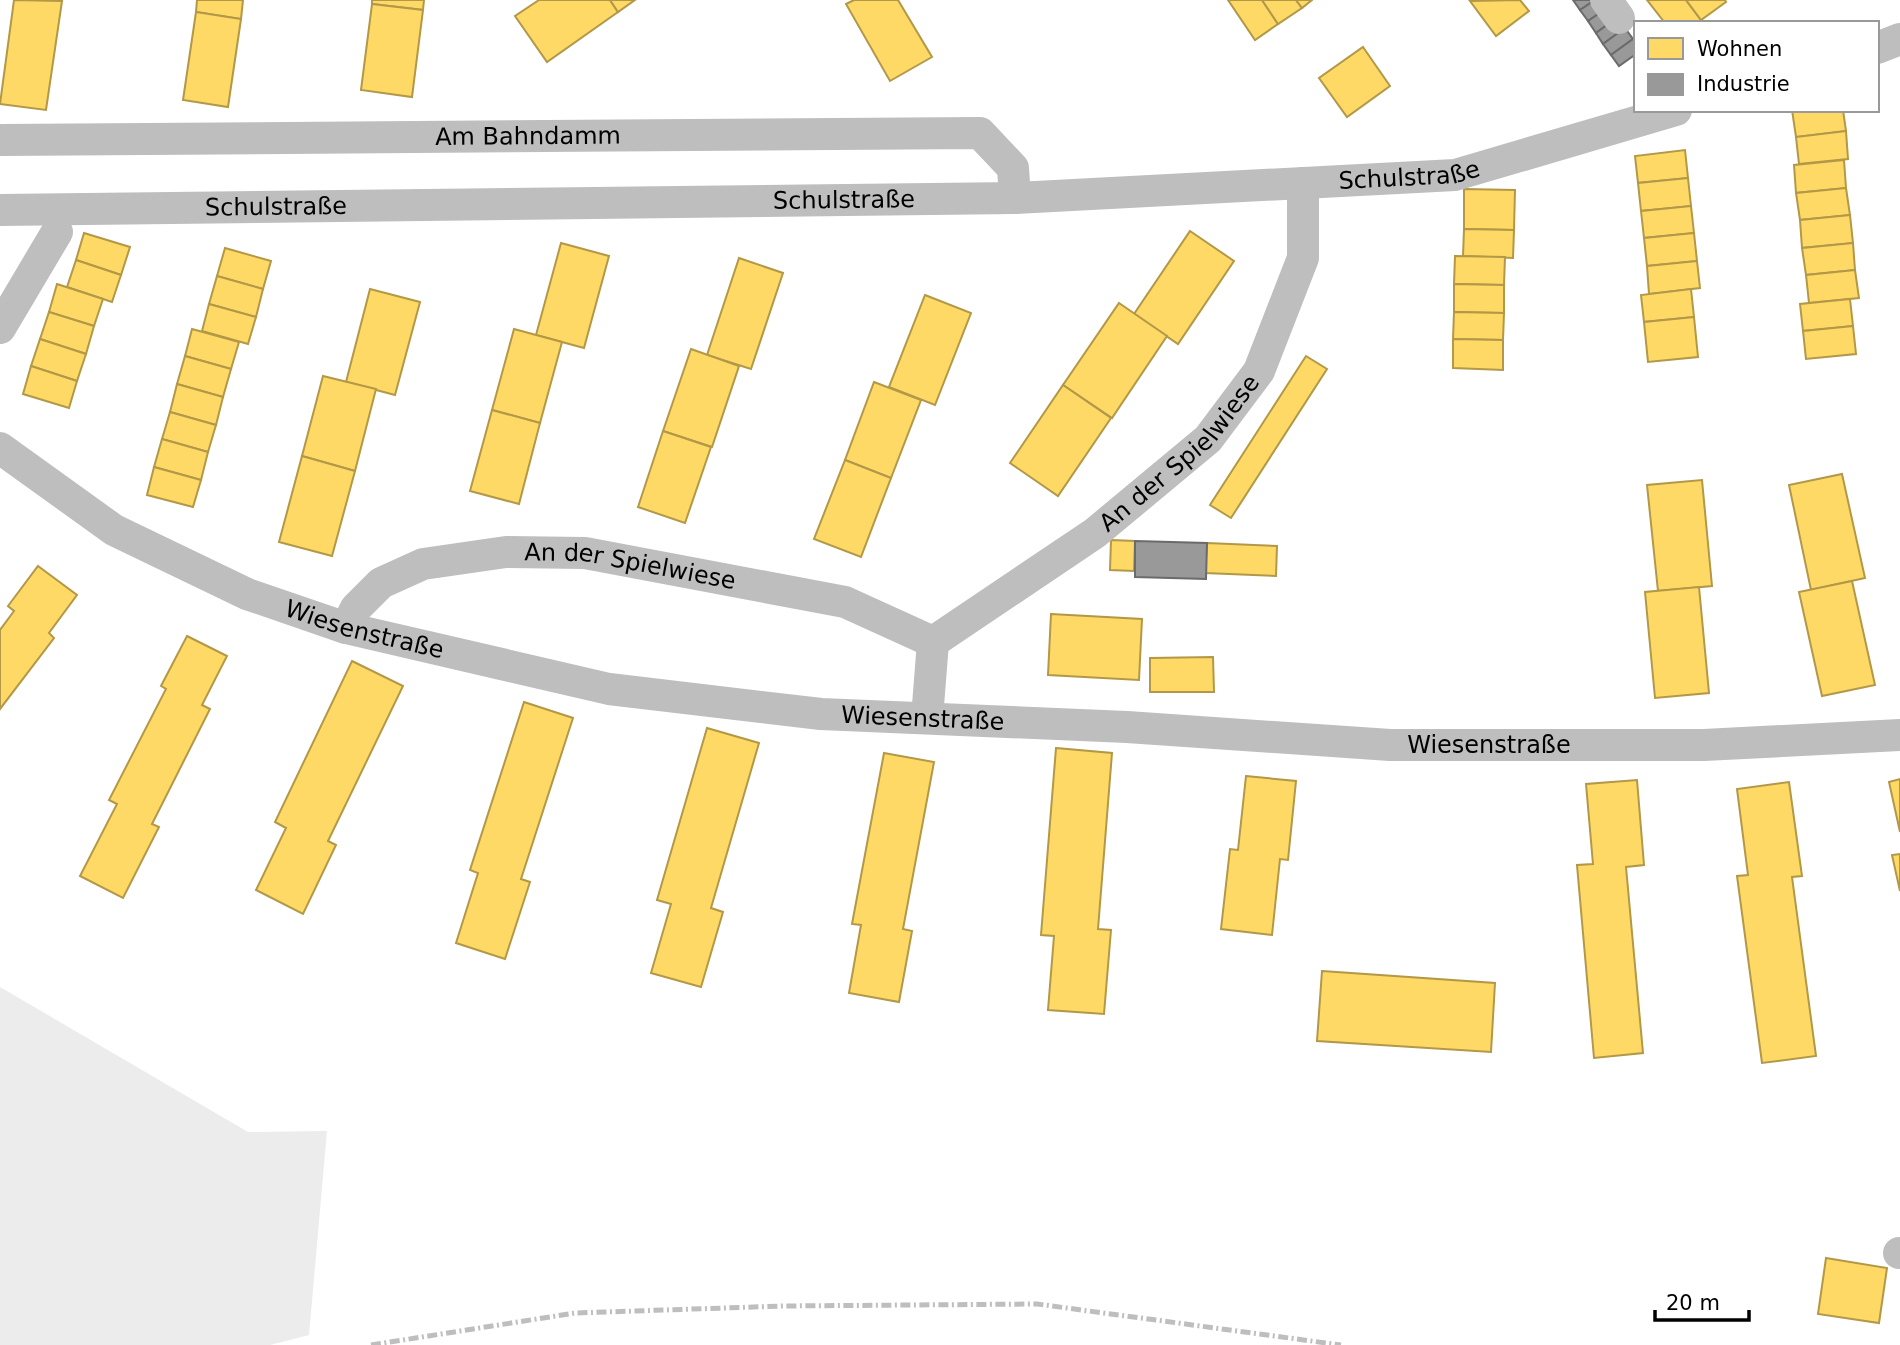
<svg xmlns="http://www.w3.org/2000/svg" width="1900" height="1345" font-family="'DejaVu Sans',sans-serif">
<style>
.green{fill:#ececec}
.homes{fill:#ffd966;stroke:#b29847;stroke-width:2}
.industry{fill:#999;stroke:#6b6b6b;stroke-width:2}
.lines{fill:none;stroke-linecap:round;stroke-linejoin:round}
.minor{stroke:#bebebe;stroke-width:32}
.rail{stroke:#bebebe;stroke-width:5;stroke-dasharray:10 3.5 2 3.5;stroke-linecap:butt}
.labels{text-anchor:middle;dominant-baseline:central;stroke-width:7;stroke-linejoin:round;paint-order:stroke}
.street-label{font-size:24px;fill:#000;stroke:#fff}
</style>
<rect width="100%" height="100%" fill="#fff"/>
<path class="green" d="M 0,987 L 248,1132 L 327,1131 L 309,1335 L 270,1345 L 0,1345 Z"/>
<g class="homes">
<path d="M 14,0 L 62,1 L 46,110 L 0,104 Z"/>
<path d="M 197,0 L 243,0 L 241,19 L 196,12 Z"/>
<path d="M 372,0 L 424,0 L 423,10 L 372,4 Z"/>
<path d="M 539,0 L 610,0 L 618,12 L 547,62 L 515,16 Z"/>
<path d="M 610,0 L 635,0 L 618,12 Z"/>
<path d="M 854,0 L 898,0 L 932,57 L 890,81 L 846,4 Z"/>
<path d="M 1228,0 L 1262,0 L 1278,24 L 1255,40 Z"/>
<path d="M 1262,0 L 1296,0 L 1302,8 L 1278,24 Z"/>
<path d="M 1296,0 L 1312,0 L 1302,8 Z"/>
<path d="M 1520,0 L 1529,11 L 1496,36 L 1470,1 Z"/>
<path d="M 1647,0 L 1686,0 L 1701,20 L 1698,23 L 1665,23 Z"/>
<path d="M 1686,0 L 1725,0 L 1726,2 L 1701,20 Z"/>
<path d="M 372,4 L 423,10 L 412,97 L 361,90 Z"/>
<path d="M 196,12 L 241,19 L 228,107 L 183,100 Z"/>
<path d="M 1363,47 L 1390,86 L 1347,117 L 1319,78 Z"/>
<path d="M 1792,110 L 1843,110 L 1846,131 L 1796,137 Z"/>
<path d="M 1846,131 L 1848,159 L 1799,164 L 1796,137 Z"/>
<path d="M 1685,150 L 1688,178 L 1638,183 L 1635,156 Z"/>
<path d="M 1844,160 L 1846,188 L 1796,193 L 1794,165 Z"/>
<path d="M 1688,178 L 1691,206 L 1641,211 L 1638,183 Z"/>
<path d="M 1846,188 L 1850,215 L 1800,220 L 1796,193 Z"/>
<path d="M 1464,189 L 1515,190 L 1514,230 L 1464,229 Z"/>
<path d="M 1691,206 L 1694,233 L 1644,238 L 1641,211 Z"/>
<path d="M 1850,215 L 1853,243 L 1802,248 L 1800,220 Z"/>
<path d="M 1464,229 L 1514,230 L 1513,258 L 1463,256 Z"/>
<path d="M 1190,231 L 1234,261 L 1178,344 L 1134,314 Z"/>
<path d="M 84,233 L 130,247 L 121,275 L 76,260 Z"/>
<path d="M 1694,233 L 1697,261 L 1647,266 L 1644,238 Z"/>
<path d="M 561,243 L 609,256 L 584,348 L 536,335 Z"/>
<path d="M 1853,243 L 1855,270 L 1806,275 L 1802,248 Z"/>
<path d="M 225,248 L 271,261 L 263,289 L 217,276 Z"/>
<path d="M 1455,256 L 1505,257 L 1504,285 L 1454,284 Z"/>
<path d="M 739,258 L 783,273 L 751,369 L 707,355 Z"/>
<path d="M 76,260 L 121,275 L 112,302 L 67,287 Z"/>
<path d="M 1697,261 L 1700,288 L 1649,294 L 1647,266 Z"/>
<path d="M 1855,270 L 1859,298 L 1809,303 L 1806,275 Z"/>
<path d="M 217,276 L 263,289 L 256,317 L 209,304 Z"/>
<path d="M 57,284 L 103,299 L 94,326 L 49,312 Z"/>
<path d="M 1454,284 L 1504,285 L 1504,313 L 1454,312 Z"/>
<path d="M 370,289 L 420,302 L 395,395 L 346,382 Z"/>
<path d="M 1691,289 L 1694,317 L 1644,322 L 1641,295 Z"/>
<path d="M 925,295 L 971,313 L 935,405 L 889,387 Z"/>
<path d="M 1850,299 L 1853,326 L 1803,331 L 1800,304 Z"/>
<path d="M 1119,303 L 1167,336 L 1112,418 L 1063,385 Z"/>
<path d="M 209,304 L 256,317 L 248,344 L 202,331 Z"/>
<path d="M 49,312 L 94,326 L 86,354 L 40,339 Z"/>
<path d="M 1454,312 L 1504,313 L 1503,340 L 1453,339 Z"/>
<path d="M 1694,317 L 1698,357 L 1648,362 L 1644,322 Z"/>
<path d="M 1853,326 L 1856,354 L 1806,359 L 1803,331 Z"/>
<path d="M 192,329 L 239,342 L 231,369 L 185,356 Z"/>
<path d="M 514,329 L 562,342 L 540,423 L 492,410 Z"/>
<path d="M 40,339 L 86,354 L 77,381 L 31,366 Z"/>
<path d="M 1453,339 L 1503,340 L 1503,370 L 1453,368 Z"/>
<path d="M 691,349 L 739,366 L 712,447 L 663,431 Z"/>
<path d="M 185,356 L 231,369 L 223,397 L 177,384 Z"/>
<path d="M 1306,356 L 1327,369 L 1231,518 L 1210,505 Z"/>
<path d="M 31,366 L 77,381 L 69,408 L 23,394 Z"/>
<path d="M 323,376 L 376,389 L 355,471 L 302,456 Z"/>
<path d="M 874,382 L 921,400 L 891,478 L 845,460 Z"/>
<path d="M 177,384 L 223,397 L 216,425 L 170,412 Z"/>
<path d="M 1063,385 L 1111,418 L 1058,496 L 1010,463 Z"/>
<path d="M 492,410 L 540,423 L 519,504 L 470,491 Z"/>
<path d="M 170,412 L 216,425 L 208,452 L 162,439 Z"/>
<path d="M 663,431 L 711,447 L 685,523 L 638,507 Z"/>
<path d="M 162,439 L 208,452 L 201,480 L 154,467 Z"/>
<path d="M 302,456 L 355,471 L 332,556 L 279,542 Z"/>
<path d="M 845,460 L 891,478 L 861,557 L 814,539 Z"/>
<path d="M 154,467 L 201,480 L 193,507 L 147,495 Z"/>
<path d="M 1842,474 L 1865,578 L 1811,590 L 1789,485 Z"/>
<path d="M 1702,480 L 1712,586 L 1658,591 L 1647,485 Z"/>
<path d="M 1111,540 L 1135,541 L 1134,571 L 1110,570 Z"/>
<path d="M 1207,543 L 1277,546 L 1276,576 L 1205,573 Z"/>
<path d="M 38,566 L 77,595 L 49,633 L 54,638 L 0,709 L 0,630 L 14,611 L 8,606 Z"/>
<path d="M 1852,581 L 1875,685 L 1822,696 L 1799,592 Z"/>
<path d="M 1699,587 L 1709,693 L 1655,698 L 1645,592 Z"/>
<path d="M 1051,614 L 1142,619 L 1139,680 L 1048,675 Z"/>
<path d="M 187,636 L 227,656 L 202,705 L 210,709 L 152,824 L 159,827 L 123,898 L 80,876 L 117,804 L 109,800 L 166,689 L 161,686 Z"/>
<path d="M 1213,657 L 1214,692 L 1150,692 L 1150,658 Z"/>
<path d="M 352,661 L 403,686 L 328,841 L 336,845 L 303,914 L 256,890 L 286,828 L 275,822 Z"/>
<path d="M 524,702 L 573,718 L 521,879 L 530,882 L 505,959 L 456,943 L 478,873 L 470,870 Z"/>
<path d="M 707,728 L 759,743 L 711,908 L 723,912 L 701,987 L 651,973 L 671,904 L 657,900 Z"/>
<path d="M 1056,748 L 1112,753 L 1098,929 L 1111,930 L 1104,1014 L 1048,1010 L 1054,936 L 1041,935 Z"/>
<path d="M 884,753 L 934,762 L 903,929 L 912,931 L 899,1002 L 849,993 L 861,925 L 852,924 Z"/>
<path d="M 1246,776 L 1296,781 L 1288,860 L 1280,859 L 1272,935 L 1221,929 L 1230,849 L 1238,850 Z"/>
<path d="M 1900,779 L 1900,832 L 1889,782 Z"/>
<path d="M 1637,780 L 1644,865 L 1626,867 L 1643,1053 L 1594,1058 L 1577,865 L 1593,864 L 1586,784 Z"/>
<path d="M 1789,782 L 1802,876 L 1792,877 L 1816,1056 L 1762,1063 L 1737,876 L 1748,875 L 1737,789 Z"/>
<path d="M 1900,854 L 1900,891 L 1892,855 Z"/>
<path d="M 1322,971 L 1495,983 L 1491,1052 L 1317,1041 Z"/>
<path d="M 1826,1258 L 1887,1268 L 1879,1323 L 1818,1314 Z"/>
</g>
<g class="industry">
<path d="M 1573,0 L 1595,0 L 1580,10 Z"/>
<path d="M 1595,0 L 1610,6 L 1588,21 L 1580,10 Z"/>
<path d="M 1610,6 L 1618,17 L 1596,33 L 1588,21 Z"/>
<path d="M 1618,17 L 1625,28 L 1603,44 L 1596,33 Z"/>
<path d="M 1625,28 L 1633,39 L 1611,55 L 1603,44 Z"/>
<path d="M 1633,39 L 1636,43 L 1636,54 L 1619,66 L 1611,55 Z"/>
<path d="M 1135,541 L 1207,543 L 1206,579 L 1135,577 Z"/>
</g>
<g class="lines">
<g class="minor">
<path d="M 1606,0 L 1619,18"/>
<path d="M 1877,48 L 1900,39"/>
<path id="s1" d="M 0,140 L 980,133 L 1013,168 L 1015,198"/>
<path id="s2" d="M 0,210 L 1015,198 L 1455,175 L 1676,110"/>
<path d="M 0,328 L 57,232"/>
<path id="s3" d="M 0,448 L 114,530 L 247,594 L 346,628 L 609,689 L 821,714 L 1127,727 L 1390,745 L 1704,745 L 1900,735"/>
<path id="s4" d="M 346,628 L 356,608 L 381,583 L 423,564 L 506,552 L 585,553 L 845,602 L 933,642 L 1095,533 L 1208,439 L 1259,371 L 1303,258 L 1303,183"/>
<path d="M 927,718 L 933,642"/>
<path d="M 1899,1253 L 1900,1253"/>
</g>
<path class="rail" d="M 371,1345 L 575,1313 L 784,1306 L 1037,1304 L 1341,1345"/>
</g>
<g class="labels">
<g class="street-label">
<text stroke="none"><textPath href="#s1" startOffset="528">Am Bahndamm</textPath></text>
<text stroke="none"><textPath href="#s2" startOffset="1410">Schulstraße</textPath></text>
<text stroke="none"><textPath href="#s2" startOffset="844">Schulstraße</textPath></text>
<text stroke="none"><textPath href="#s2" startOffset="276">Schulstraße</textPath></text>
<text stroke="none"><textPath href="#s4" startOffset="940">An der Spielwiese</textPath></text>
<text stroke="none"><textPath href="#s4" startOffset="313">An der Spielwiese</textPath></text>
<text stroke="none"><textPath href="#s3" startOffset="411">Wiesenstraße</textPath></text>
<text stroke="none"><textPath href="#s3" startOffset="978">Wiesenstraße</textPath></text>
<text stroke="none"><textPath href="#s3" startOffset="1545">Wiesenstraße</textPath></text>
</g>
</g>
<rect x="1634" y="21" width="245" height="91" fill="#ffffff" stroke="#999999" stroke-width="2"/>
<rect x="1648" y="38" width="35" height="21" fill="#ffd966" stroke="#999999" stroke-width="2"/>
<text x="1697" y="56" font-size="21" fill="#000000">Wohnen</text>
<rect x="1648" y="74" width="35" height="21" fill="#999999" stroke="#999999" stroke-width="2"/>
<text x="1697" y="91" font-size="21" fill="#000000">Industrie</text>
<path d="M1655 1310v10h94v-10" fill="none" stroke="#000000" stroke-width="3.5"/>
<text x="1666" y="1310" font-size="21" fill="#000000" stroke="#ffffff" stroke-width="5" paint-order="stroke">20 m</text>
</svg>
